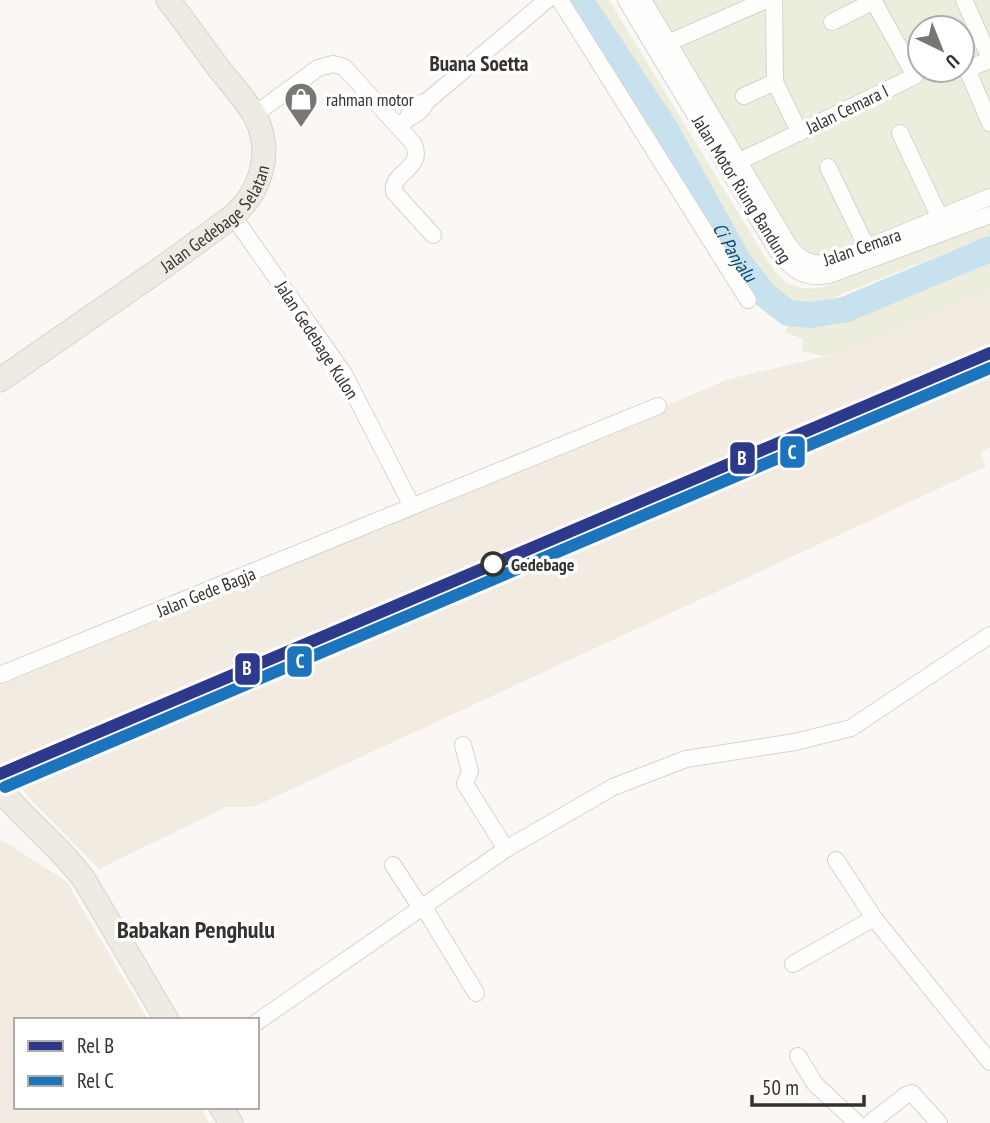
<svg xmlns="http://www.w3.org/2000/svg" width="990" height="1123" font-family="'PT Sans Narrow',sans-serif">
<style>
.built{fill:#f1ebe2}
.green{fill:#ededdd;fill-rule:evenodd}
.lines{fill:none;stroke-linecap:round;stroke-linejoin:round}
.river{stroke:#c8e1ef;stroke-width:26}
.street-casing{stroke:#d6d3d1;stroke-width:18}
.primary-casing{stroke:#d5d3d1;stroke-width:25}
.street{stroke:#fefefd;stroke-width:16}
.primary{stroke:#edebe2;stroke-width:23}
.rail-1-casing{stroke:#fff;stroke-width:18}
.rail-2-casing{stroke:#fff;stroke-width:18}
.rail-1{stroke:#2d398b;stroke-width:12}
.rail-2{stroke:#1c75bc;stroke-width:12}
.stop-dot{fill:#fff;stroke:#34322f;stroke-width:3.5}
.labels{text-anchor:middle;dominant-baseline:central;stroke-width:7;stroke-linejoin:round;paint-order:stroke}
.poi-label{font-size:18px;fill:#34322f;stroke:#fff;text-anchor:start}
.street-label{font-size:18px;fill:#34322f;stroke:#fff}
.stop-label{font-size:18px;font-weight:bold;fill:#34322f;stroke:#fff;text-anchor:start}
.water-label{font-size:19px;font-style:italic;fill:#094a69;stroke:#fff}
.quarter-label{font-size:21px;font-weight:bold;fill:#34322f;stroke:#fff}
.district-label{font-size:24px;font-weight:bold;fill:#34322f;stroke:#fff}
.line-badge{stroke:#fff;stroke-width:2.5}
.badge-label{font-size:19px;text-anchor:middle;font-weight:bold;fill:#fff}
</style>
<rect width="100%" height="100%" fill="#faf7f4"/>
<g class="built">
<path d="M 990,287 L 990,447 L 981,452 L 985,467 L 253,807 L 226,807 L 99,869 L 31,800 L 12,777 L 0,782 L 0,685 L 729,379 L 826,356 Z"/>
<path d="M 0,839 L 66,881 L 148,1020 L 16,1020 L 16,1107 L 200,1107 L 209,1123 L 0,1123 Z"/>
</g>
<g class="green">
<path d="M 588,0 L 609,0 L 767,260 C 782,284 796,292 824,287 L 990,223 L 990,235 L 830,299 C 792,309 775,300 752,269 Z"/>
<path d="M 633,0 L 990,0 L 990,204 L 810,270 ZM 920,28 L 962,28 L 962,70 L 920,70 Z"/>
<path d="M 990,259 L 990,288 L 838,352 L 821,356 L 802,351 L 803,339 L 785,332 L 790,322 L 812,327 L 835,325 Z"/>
</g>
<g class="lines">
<path class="river" id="s1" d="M 580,0 L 665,128 L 739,262 L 765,295 L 788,313 L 811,315 L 844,310 L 990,249"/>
<defs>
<g id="street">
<path d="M 560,0 L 748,300"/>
<path d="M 626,0 L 778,252 C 792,270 805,280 829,275 L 990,215"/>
<path d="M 643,0 L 788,244 C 799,260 813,267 832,262 L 990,197"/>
<path d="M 774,0 L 775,82 L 800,133"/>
<path d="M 964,0 L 990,58"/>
<path d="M 832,22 L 874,1"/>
<path d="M 668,43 L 766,0"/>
<path d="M 990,60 L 967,69 L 990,123"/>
<path d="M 744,96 L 775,82"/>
<path d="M 426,102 L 547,0"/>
<path d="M 254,115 L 318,68 L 333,64 L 344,67 L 413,143 C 426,170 391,170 394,192 L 433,235"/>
<path d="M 398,126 C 408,117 421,115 426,102 C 417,103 411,108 408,117"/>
<path d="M 900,133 L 940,218"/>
<path d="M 738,162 L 915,76 L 873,0"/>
<path d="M 828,167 L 867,248"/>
<path d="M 233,216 L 344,374 L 412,506"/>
<path d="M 0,675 L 658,406"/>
<path d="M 463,745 L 470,771 L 465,784 L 506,849"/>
<path d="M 836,860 L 874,918 L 990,1062"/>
<path d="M 393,865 L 421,908"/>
<path d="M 423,906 L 476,993"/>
<path d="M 793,964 L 874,918"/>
<path d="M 257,1022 L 506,849 L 613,787 L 686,759 L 795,742 L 851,728 L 990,635"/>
<path d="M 798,1056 L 815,1084 L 857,1123"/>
<path d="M 870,1123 L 906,1095 L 912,1093 L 939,1123"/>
</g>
<g id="primary">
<path id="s2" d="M 0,380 L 166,265 L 233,216 C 261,191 273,153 256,118 C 247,101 232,85 220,70 C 203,47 186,23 168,0"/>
<path d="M 0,789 C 26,822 61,847 85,881 L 167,1020"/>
<path d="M 221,1107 L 231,1123"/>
</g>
</defs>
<use href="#street" class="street-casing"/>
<use href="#primary" class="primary-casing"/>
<use href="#street" class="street"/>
<use href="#primary" class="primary"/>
<defs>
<path id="rail-1" d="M 0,774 L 990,353"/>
<path id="rail-2" d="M 5,787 L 990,368"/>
</defs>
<use href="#rail-1" class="rail-1-casing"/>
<use href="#rail-2" class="rail-2-casing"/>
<use href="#rail-1" class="rail-1"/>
<use href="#rail-2" class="rail-2"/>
</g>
<defs>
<symbol id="shop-pin" viewBox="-11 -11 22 30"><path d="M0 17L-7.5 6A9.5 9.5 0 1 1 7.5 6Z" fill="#797774" stroke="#fff"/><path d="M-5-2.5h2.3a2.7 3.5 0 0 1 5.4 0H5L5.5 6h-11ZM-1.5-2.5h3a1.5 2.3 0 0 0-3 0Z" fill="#fff"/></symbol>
</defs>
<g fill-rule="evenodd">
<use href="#shop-pin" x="282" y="80" width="38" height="52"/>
</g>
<circle class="stop-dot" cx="493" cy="564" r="11"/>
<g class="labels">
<g class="poi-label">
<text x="326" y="99">rahman motor</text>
</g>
<g class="street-label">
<text transform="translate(847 109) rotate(-26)">Jalan Cemara I</text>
<text transform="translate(742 189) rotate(58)">Jalan Motor Riung Bandung</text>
<text stroke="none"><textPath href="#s2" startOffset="271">Jalan Gedebage Selatan</textPath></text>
<text transform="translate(862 247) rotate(-19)">Jalan Cemara</text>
<text transform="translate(317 340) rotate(57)">Jalan Gedebage Kulon</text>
<text transform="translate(206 592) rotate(-22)">Jalan Gede Bagja</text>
</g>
<g class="stop-label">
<text x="511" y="564">Gedebage</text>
</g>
<g class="water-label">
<text stroke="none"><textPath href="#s1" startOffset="296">Ci Panjalu</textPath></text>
</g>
<g class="quarter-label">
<text x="479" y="63">Buana Soetta</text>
</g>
<g class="district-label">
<text x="196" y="929">Babakan Penghulu</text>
</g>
</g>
<g class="line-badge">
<rect x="779" y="435" width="27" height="34" rx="7" fill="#1c75bc"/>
<rect x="729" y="441" width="27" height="34" rx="7" fill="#2d398b"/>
<rect x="286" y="645" width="27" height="33" rx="7" fill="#1c75bc"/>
<rect x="234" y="652" width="27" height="34" rx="7" fill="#2d398b"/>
</g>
<g class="badge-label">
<text x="792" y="459">C</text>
<text x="742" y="465">B</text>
<text x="300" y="668">C</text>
<text x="247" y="675">B</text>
</g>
<rect x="14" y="1018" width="245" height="91" fill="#ffffff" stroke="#aeadac" stroke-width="2"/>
<rect x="28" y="1041" width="35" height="10" fill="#2d398b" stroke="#aeadac" stroke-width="2"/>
<text x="77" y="1053" font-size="21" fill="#34322f">Rel B</text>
<rect x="28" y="1076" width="35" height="10" fill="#1c75bc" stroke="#aeadac" stroke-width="2"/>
<text x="77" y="1088" font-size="21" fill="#34322f">Rel C</text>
<g transform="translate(941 49) rotate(137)"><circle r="33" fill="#ffffff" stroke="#aeadac" stroke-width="2"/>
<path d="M0-5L12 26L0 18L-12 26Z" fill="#797774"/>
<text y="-10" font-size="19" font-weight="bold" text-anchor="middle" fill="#34322f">U</text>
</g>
<path d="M752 1095v10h112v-10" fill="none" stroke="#34322f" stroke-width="3.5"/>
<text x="762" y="1095" font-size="21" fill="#34322f" stroke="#ffffff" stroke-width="5" paint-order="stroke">50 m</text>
</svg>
